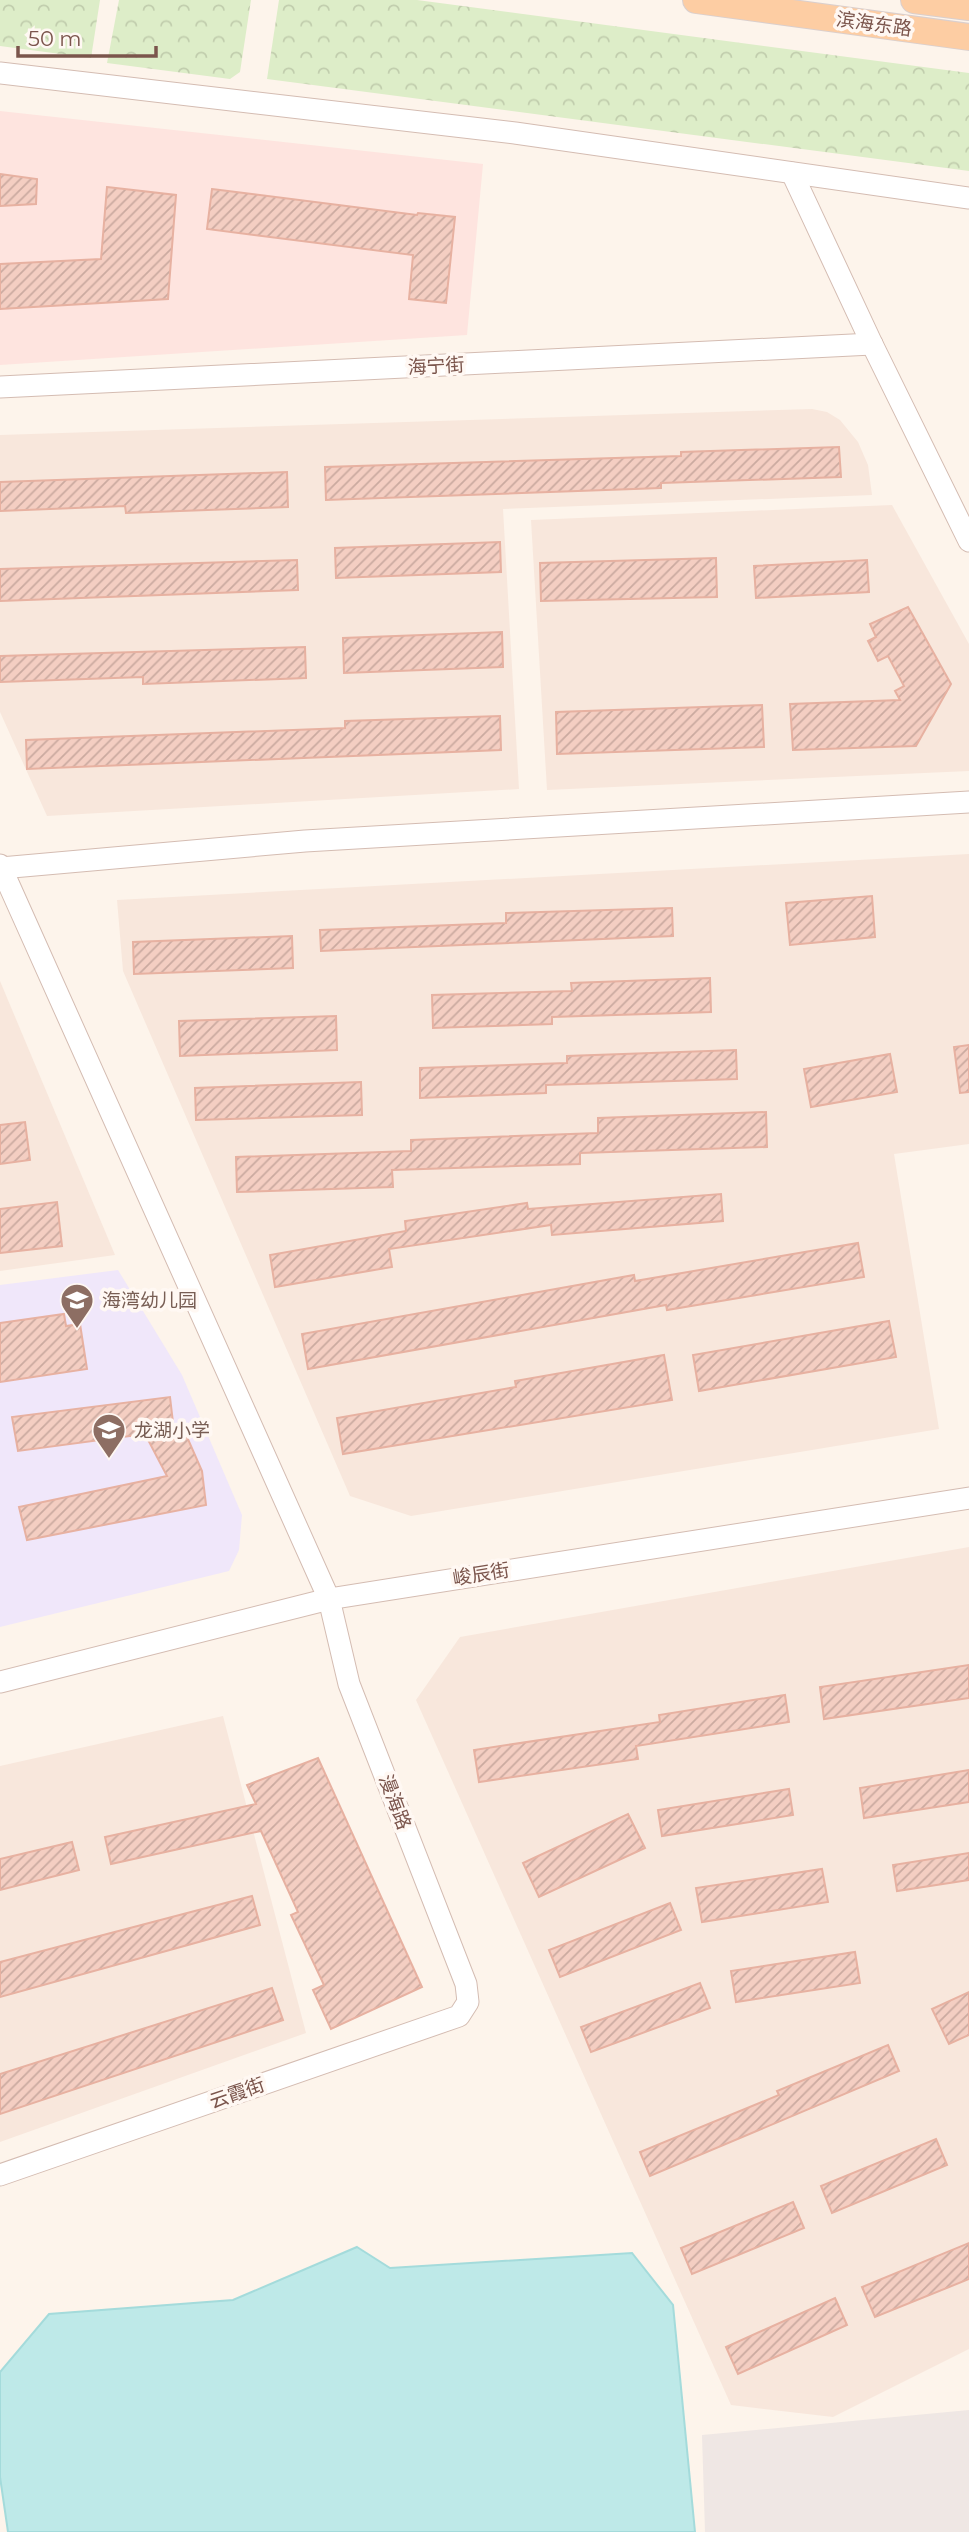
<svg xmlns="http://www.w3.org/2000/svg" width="969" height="2532" font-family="Montserrat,'Noto Sans SC',sans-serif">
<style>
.residential{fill:#f8e7dc}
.commercial{fill:#fee4df}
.industrial{fill:#efe7e4}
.education{fill:#f0e7fa}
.forest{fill:url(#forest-crowns)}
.water{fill:#bee9e8;stroke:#a4dbdb;stroke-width:2}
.building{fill:url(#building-hatch);stroke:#e7b1a1;stroke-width:2}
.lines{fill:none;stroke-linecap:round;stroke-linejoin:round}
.minor-casing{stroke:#d4bcb2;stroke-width:23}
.major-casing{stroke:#dacfcd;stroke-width:28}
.minor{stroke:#fff;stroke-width:21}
.major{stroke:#fdcda3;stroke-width:26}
.labels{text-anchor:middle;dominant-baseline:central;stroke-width:7;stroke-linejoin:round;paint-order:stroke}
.street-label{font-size:19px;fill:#7b554c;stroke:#fff8f3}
.education-label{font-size:19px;fill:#785e54;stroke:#fff8f3;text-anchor:start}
</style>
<defs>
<pattern id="forest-crowns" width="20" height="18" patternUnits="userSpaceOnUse" patternTransform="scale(1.75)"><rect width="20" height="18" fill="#ddedc8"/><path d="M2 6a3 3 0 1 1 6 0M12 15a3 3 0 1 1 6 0" fill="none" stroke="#c1cdad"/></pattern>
<pattern id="building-hatch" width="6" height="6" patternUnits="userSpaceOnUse" patternTransform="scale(1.75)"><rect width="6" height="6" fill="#f4cec2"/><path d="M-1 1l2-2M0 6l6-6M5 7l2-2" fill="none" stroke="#cbaaa0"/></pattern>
</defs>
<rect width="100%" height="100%" fill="#fdf4eb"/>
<g class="residential">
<path d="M 812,409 L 827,412 L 840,420 L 858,442 L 868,465 L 872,495 L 503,509 L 519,789 L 47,816 L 0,712 L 0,435 Z"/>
<path d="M 892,505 L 969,644 L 969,771 L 547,790 L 531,520 Z"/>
<path d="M 969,854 L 969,1144 L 894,1154 L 939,1429 L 411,1516 L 350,1496 L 123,971 L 117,900 Z"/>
<path d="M 0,981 L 115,1255 L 0,1271 Z"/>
<path d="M 969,1547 L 969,2349 L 833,2417 L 731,2405 L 416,1700 L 460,1637 Z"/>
<path d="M 223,1716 L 306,2033 L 0,2142 L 0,1766 Z"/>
</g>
<path class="commercial" d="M 0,111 L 483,164 L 467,335 L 0,365 Z"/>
<path class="industrial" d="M 969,2410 L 969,2532 L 705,2532 L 702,2435 Z"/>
<path class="education" d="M 118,1270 L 182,1375 L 242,1515 L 239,1550 L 229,1571 L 0,1627 L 0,1285 Z"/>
<g class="forest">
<path d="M 0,0 L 100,0 L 91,58 L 0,46 Z"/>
<path d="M 119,0 L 251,0 L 240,72 L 230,79 L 107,63 Z"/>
<path d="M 279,0 L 417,0 L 969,73 L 969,171 L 267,79 Z"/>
</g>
<path class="water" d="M 357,2247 L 390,2268 L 632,2253 L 673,2305 L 695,2532 L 8,2532 L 0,2477 L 0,2372 L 49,2314 L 233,2300 Z"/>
<g class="building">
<path d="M 0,174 L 37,179 L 36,204 L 0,206 Z"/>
<path d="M 107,187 L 176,195 L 168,299 L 0,309 L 0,264 L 101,259 Z"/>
<path d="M 212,189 L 417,215 L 418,213 L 455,217 L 446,303 L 409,299 L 413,255 L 207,229 Z"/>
<path d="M 839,447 L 841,477 L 661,483 L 661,488 L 326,500 L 325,467 L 681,456 L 681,452 Z"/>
<path d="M 287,472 L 288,507 L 126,513 L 125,506 L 0,511 L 0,482 Z"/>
<path d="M 500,542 L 501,572 L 336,578 L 335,548 Z"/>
<path d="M 716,558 L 717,597 L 541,601 L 540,563 Z"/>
<path d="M 297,560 L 298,590 L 0,601 L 0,569 Z"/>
<path d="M 867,560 L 869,592 L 756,598 L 754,566 Z"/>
<path d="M 908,607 L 951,684 L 916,746 L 793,750 L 790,704 L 900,700 L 895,691 L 904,686 L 888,656 L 878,661 L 868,641 L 876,637 L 870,624 Z"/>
<path d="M 502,632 L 503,667 L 344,673 L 343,638 Z"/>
<path d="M 305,647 L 306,678 L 143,684 L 143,677 L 0,682 L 0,656 Z"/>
<path d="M 762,705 L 764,747 L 557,754 L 556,712 Z"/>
<path d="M 500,716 L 501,750 L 27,769 L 26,740 L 345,728 L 345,721 Z"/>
<path d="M 872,896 L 875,937 L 790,945 L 786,903 Z"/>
<path d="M 672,908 L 673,936 L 321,951 L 320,930 L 506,923 L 506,913 Z"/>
<path d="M 292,936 L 293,968 L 134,974 L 133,942 Z"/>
<path d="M 710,978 L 711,1012 L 552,1017 L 552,1024 L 433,1028 L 432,995 L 572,991 L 571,983 Z"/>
<path d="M 336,1016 L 337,1050 L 180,1056 L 179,1021 Z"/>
<path d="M 969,1045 L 969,1092 L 960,1093 L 954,1047 Z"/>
<path d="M 736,1050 L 737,1079 L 546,1085 L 546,1093 L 420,1098 L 420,1068 L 567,1063 L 567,1056 Z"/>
<path d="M 890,1054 L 897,1092 L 811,1107 L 804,1069 Z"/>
<path d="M 361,1082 L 362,1115 L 196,1120 L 195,1088 Z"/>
<path d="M 766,1112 L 767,1147 L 580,1153 L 580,1164 L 392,1170 L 393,1187 L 237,1192 L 236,1157 L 411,1151 L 411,1140 L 598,1133 L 598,1118 Z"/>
<path d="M 25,1122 L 30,1160 L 0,1164 L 0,1125 Z"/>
<path d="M 721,1194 L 723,1221 L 552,1235 L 551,1225 L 389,1249 L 392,1267 L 275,1287 L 270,1255 L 406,1231 L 405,1221 L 527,1203 L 528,1209 Z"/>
<path d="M 57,1202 L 62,1246 L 0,1253 L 0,1209 Z"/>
<path d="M 858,1243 L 864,1277 L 667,1310 L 666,1305 L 308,1369 L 302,1334 L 634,1275 L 635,1281 Z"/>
<path d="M 64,1314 L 66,1326 L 80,1324 L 87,1369 L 0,1382 L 0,1323 Z"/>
<path d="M 889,1321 L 896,1357 L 699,1391 L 693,1355 Z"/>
<path d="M 664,1355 L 672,1400 L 343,1454 L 337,1418 L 516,1387 L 515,1381 Z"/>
<path d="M 170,1397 L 174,1431 L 184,1430 L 202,1471 L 206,1505 L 27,1540 L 19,1507 L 167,1476 L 145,1434 L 18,1451 L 12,1417 Z"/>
<path d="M 969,1665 L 969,1698 L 824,1719 L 820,1687 Z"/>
<path d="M 785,1695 L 789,1722 L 636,1746 L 638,1759 L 479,1782 L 474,1750 L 660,1722 L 659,1715 Z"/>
<path d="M 318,1758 L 422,1987 L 331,2029 L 313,1990 L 324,1985 L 291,1915 L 298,1912 L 261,1831 L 111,1864 L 105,1837 L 256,1804 L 247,1785 Z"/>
<path d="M 969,1770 L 969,1802 L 864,1818 L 860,1788 Z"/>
<path d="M 789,1789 L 793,1815 L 662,1836 L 658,1810 Z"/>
<path d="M 628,1814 L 645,1848 L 539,1897 L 523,1863 Z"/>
<path d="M 72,1842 L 79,1870 L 0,1890 L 0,1859 Z"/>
<path d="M 969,1853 L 969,1880 L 897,1891 L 893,1865 Z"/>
<path d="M 822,1869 L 828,1902 L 702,1922 L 696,1888 Z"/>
<path d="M 252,1896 L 260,1925 L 0,1997 L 0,1962 Z"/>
<path d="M 670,1903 L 681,1930 L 560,1977 L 549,1950 Z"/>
<path d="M 855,1952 L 860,1983 L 736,2002 L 731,1971 Z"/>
<path d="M 700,1983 L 710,2008 L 591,2052 L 581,2027 Z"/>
<path d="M 272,1988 L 283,2020 L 0,2114 L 0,2074 Z"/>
<path d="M 969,1992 L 969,2035 L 949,2044 L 932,2009 Z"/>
<path d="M 888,2045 L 899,2071 L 650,2176 L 640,2152 L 779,2095 L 777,2091 Z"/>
<path d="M 936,2139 L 947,2165 L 832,2213 L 821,2186 Z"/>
<path d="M 793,2202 L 804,2228 L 692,2274 L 681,2248 Z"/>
<path d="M 969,2243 L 969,2279 L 875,2317 L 862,2287 Z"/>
<path d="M 835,2298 L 847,2325 L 738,2374 L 726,2347 Z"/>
</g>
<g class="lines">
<defs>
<g id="minor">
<path d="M 0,73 L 515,133 L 969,198"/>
<path d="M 792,173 L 872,344 L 969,541"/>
<path d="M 0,387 L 872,344"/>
<path d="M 0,865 L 329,1599 L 349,1684 L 466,1984 L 468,2002 L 459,2016 L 0,2175"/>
<path d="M 1,868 L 305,841 L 969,802"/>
<path d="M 0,1682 L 329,1599 L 969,1498"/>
</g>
<g id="major">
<path d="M 696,0 L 969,37"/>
<path d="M 914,0 L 969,7"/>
</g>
</defs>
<use href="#minor" class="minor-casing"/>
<use href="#major" class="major-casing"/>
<use href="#minor" class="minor"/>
<use href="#major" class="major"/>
</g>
<defs>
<symbol id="school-pin" viewBox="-11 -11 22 30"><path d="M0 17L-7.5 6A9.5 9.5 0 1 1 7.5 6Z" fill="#8d6e63" stroke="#fff8f3"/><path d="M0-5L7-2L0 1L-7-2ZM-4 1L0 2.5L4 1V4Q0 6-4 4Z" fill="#fff"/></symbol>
</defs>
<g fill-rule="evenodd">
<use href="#school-pin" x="58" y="1281" width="38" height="52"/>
<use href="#school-pin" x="90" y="1411" width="38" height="52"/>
</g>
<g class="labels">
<g class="street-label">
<text transform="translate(874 24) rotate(8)">滨海东路</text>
<text transform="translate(436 366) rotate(-3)">海宁街</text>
<text transform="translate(481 1574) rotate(-9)">峻辰街</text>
<text transform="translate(395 1802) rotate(69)">漫海路</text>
<text transform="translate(237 2093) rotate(-19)">云霞街</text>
</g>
<g class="education-label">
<text x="102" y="1300">海湾幼儿园</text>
<text x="134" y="1430">龙湖小学</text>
</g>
</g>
<path d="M18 46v10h138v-10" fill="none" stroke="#7b554c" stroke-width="3.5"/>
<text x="28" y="46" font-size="21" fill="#7b554c" stroke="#fff8f3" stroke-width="5" paint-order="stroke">50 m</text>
</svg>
